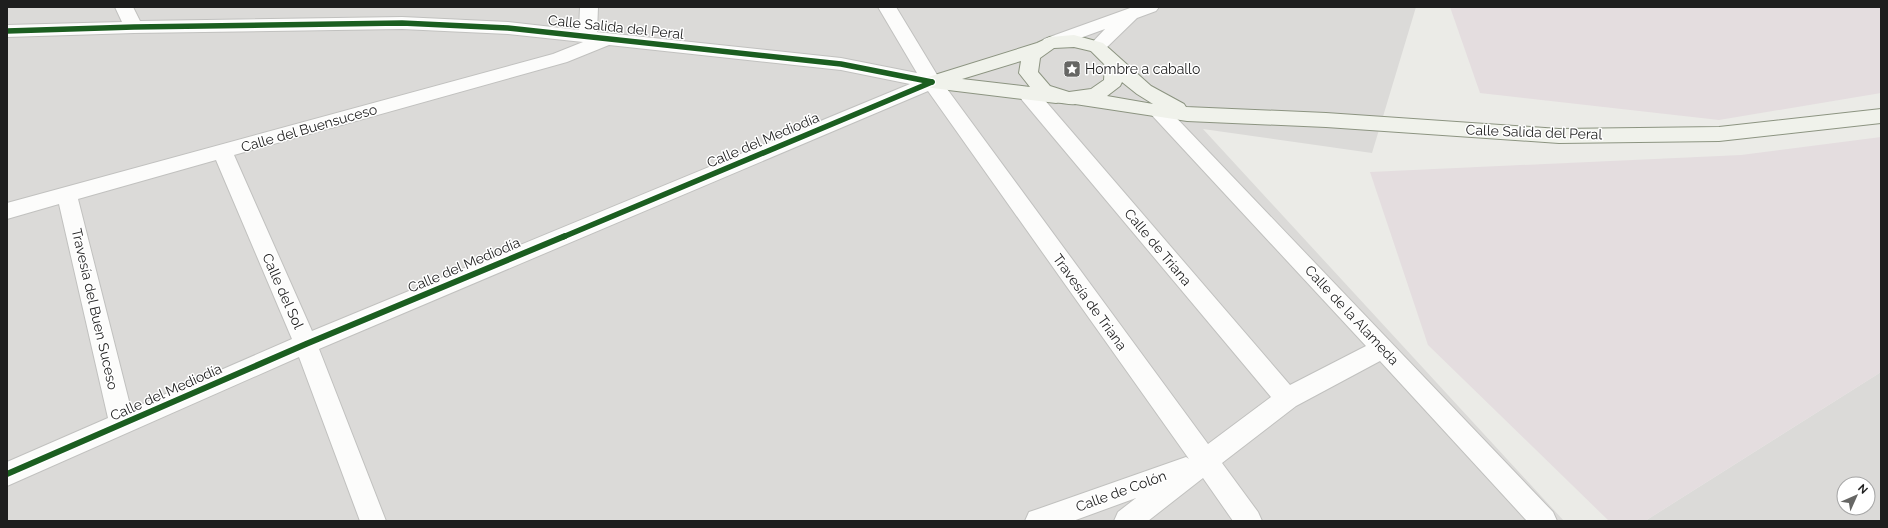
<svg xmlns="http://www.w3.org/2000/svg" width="1888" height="528" font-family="Raleway,sans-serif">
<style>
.residential{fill:#dbdad8;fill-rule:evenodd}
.industrial{fill:#e4dddf}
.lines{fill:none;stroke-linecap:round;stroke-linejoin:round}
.street-casing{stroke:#c1c1bf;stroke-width:2}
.secondary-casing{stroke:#8c9481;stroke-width:2}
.street{fill:#fcfcfb;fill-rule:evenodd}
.secondary{fill:#f0f2eb;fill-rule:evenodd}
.cycleway-far1-casing{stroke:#fff;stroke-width:8}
.cycleway-casing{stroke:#fff;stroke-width:9}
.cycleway-far1{stroke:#1b5e20;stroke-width:5.5}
.cycleway{stroke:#1b5e20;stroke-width:6}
.labels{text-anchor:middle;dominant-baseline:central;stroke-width:3;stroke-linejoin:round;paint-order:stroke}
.street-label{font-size:14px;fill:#1e1e1e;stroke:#fff}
.poi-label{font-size:14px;fill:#1e1e1e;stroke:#fff;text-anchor:start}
</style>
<rect width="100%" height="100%" fill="#ebebe7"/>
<g class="residential">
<path d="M 7,7 L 1416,7 L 1372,153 L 1203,129 L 1564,521 L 7,521 Z"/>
<path d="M 1881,372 L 1881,521 L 1645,521 ZM 1844,484 L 1868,484 L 1868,508 L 1844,508 Z"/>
</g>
<g class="industrial">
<path d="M 1450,7 L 1881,7 L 1881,93 L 1719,120 L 1480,93 Z"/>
<path d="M 1881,137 L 1881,372 L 1645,521 L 1609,521 L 1428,345 L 1370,172 L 1741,155 Z"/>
</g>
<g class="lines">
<defs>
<g id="street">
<path d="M 115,7 L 133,7 L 140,21 L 402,17 L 508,22 L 579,30 L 580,7 L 598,7 L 597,32 L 841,58 L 917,73 L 878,7 L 896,7 L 939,78 L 1208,444 L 1271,397 L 1022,100 L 1019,95 L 1022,90 L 1029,89 L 1036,90 L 1290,385 L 1366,346 L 1148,111 L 1151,106 L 1158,104 L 1165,106 L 1553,512 L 1557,521 L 1527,521 L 1380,361 L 1296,406 L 1222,463 L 1258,512 L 1262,521 L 1233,521 L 1203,478 L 1148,521 L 1114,521 L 1118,512 L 1136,498 L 1073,521 L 1025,521 L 1029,512 L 1038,509 L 1186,457 L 1189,459 L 928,91 L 319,349 L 386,521 L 360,521 L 299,357 L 7,486 L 7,462 L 108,418 L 59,204 L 7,219 L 7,203 L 553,54 L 583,42 L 508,34 L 402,29 L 134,33 L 7,37 L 7,25 L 122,22 ZM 609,45 L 841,70 L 910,84 L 312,331 L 234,155 L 567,62 ZM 216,160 L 292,339 L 131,409 L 78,199 Z"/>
<path d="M 1133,7 L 1159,7 L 1156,11 L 1137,18 L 1103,51 L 1097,53 L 1091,51 L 1088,47 L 1105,29 L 1050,49 L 1044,47 L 1041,43 L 1044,39 Z"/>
</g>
<path id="secondary" d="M 1074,35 L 1103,43 L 1151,86 L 1184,104 L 1186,107 L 1326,113 L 1559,129 L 1719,127 L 1881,109 L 1881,123 L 1719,141 L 1559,143 L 1326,127 L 1187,121 L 1075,104 C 1068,105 1062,102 1056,103 L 932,88 L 925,86 L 923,82 L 925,78 L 1037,43 L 1050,37 ZM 1074,47 L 1091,51 L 1105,65 L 1104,80 L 1091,89 L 1069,92 L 1050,86 L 1038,72 L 1040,58 L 1054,48 ZM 1021,61 L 1019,73 L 1030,87 L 962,79 ZM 1122,82 L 1137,94 L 1153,104 L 1107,96 L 1120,86 Z"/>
</defs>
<use href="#street" class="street-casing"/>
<use href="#secondary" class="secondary-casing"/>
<use href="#street" class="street"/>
<use href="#secondary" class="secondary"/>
<defs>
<g id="cycleway-far1">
<path d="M 7,31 L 134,27 L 402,23 L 508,28 L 841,64 L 932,82"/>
<path d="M 563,237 L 932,82"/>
</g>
<path id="cycleway" d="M 7,474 L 306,344 L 565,236"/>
</defs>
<use href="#cycleway-far1" class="cycleway-far1-casing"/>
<use href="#cycleway" class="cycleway-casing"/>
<use href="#cycleway-far1" class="cycleway-far1"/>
<use href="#cycleway" class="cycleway"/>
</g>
<defs>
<symbol id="sight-square" viewBox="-11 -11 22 22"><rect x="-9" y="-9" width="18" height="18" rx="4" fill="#666664" stroke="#fff"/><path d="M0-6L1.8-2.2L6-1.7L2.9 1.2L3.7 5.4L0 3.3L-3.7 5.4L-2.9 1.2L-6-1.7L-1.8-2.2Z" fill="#fff"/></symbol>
</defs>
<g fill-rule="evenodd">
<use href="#sight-square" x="1062" y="59" width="20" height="20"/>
</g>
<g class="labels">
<g class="street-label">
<text transform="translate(616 27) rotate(6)">Calle Salida del Peral</text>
<text transform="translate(309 128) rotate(-16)">Calle del Buensuceso</text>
<text transform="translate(1534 132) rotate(2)">Calle Salida del Peral</text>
<text transform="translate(763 140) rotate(-23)">Calle del Mediodía</text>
<text transform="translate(1158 247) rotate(50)">Calle de Triana</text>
<text transform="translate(464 265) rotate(-23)">Calle del Mediodía</text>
<text transform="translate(283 291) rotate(66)">Calle del Sol</text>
<text transform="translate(1090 302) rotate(54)">Travesía de Triana</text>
<text transform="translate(95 309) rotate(77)">Travesía del Buen Suceso</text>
<text transform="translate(1352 315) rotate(47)">Calle de la Alameda</text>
<text transform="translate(166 392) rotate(-24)">Calle del Mediodía</text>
<text transform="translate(1121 491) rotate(-20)">Calle de Colón</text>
</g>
<g class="poi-label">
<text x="1085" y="69">Hombre a caballo</text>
</g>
</g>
<rect width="1888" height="528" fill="none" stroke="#1e1e1e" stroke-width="16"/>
<g transform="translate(1856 496) rotate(45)"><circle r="19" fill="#ffffff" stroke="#a5a5a5"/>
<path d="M0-3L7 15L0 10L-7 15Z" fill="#666664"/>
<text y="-6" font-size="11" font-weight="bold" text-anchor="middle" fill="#1e1e1e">N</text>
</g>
</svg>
